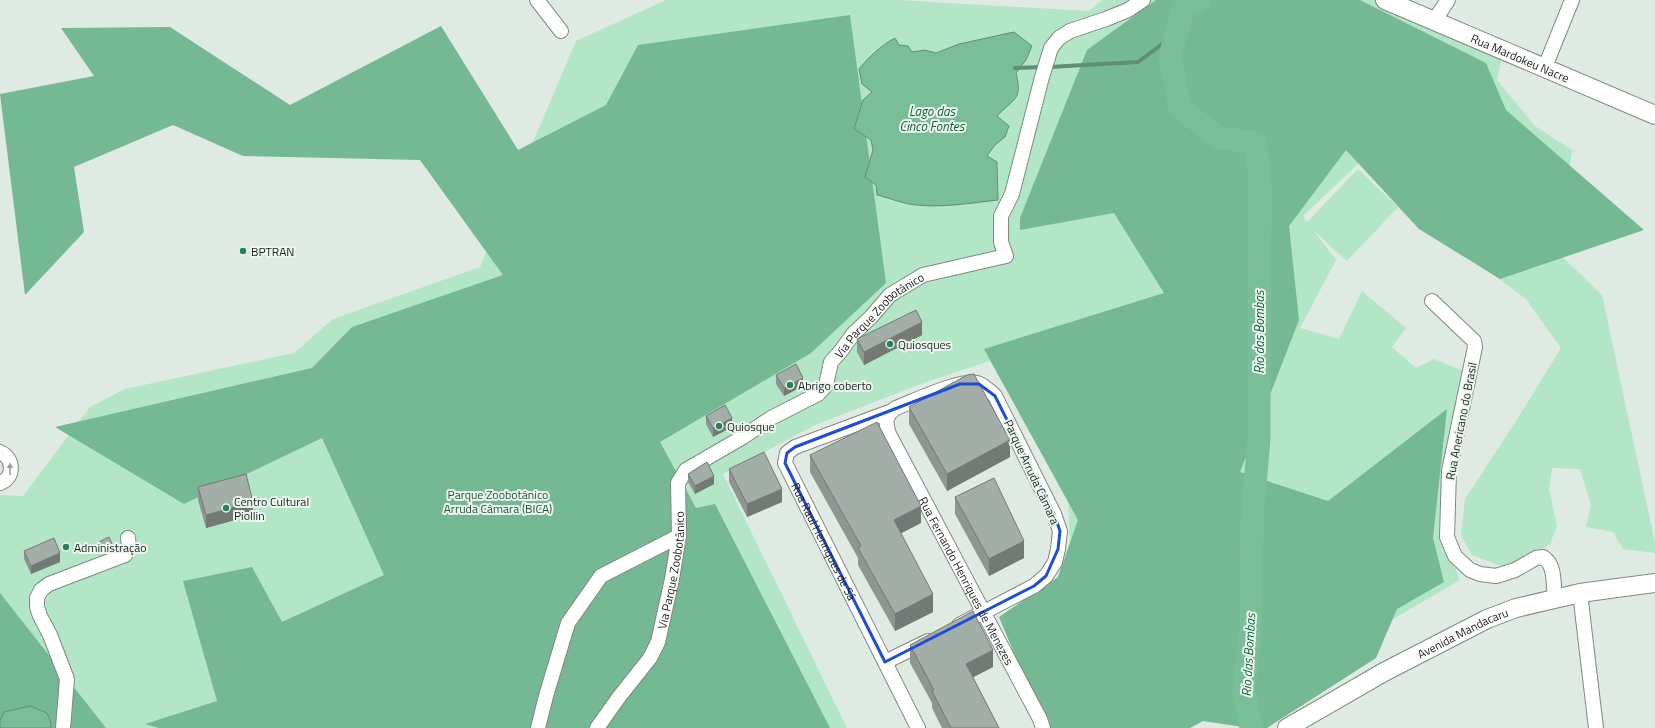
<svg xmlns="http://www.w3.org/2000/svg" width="1655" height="728" font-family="'Titillium Web',sans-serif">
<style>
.green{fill:#b3e5c7}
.forest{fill:#74b993}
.water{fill:#7abe98;stroke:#5e8f74}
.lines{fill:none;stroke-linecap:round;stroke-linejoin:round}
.stream{stroke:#5e8f74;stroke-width:4}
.river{stroke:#7abe98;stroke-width:23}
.minor-casing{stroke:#7f8983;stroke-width:16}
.major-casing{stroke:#7f8983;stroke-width:20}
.minor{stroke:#fff;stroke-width:14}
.major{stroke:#fff;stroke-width:18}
.wall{fill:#8d9690}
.shaded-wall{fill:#737a76}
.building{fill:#a4aea8;stroke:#737a76}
.oneway{fill:#999b9a}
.marked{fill:none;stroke:#1d4ed8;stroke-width:3;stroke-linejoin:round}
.poi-dot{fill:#278257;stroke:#ecf7f0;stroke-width:1.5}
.labels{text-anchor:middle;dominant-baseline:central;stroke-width:4;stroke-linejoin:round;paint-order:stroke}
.street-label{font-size:12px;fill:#1d211f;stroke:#ecf7f0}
.poi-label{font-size:12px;fill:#1d211f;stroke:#ecf7f0;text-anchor:start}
.park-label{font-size:12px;fill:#1f5339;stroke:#ecf7f0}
.water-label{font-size:13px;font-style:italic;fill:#0e613e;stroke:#ecf7f0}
</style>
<rect width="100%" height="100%" fill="#dfeae3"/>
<path class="green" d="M 666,0 L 897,0 L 1089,11 L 1102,0 L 1381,0 L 1503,54 L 1497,80 L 1535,126 L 1572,150 L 1567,182 L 1502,199 L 1602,295 L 1655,543 L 1655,553 L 1623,549 L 1613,532 L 1586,527 L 1591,505 L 1580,469 L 1552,468 L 1549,489 L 1557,526 L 1550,544 L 1510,569 L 1472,555 L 1461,535 L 1465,499 L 1518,418 L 1561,348 L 1526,299 L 1406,209 L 1359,163 L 1303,216 L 1307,222 L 1358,169 L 1398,207 L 1347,261 L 1313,230 L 1336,260 L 1300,328 L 1339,339 L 1362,291 L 1406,328 L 1392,347 L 1416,368 L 1434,359 L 1463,371 L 1445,472 L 1440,533 L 1460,580 L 1248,704 L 1055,585 L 1070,542 L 1068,501 L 990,361 L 926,382 L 815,425 L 723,474 L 847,728 L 0,728 L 0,495 L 23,496 L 90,407 L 125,389 L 294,353 L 333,319 L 480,267 L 576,41 Z"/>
<g class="forest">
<path d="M 1156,0 L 1360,0 L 1486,63 L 1506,110 L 1644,230 L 1500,279 L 1419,229 L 1346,150 L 1289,226 L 1299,320 L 1240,472 L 1328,501 L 1447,409 L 1433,538 L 1444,582 L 1397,609 L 1376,658 L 1267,728 L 1249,728 L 1203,721 L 1190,728 L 1045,728 L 999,617 L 1058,577 L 1078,520 L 984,349 L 1164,293 L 1114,213 L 1020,230 L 1020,218 L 1087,50 Z"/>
<path d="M 850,15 L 886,283 L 811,353 L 660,442 L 696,508 L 715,504 L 830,728 L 159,728 L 145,724 L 217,701 L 183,581 L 252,567 L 282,622 L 384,575 L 322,438 L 184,504 L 55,427 L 312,368 L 352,327 L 503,275 L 420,160 L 243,156 L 173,125 L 74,167 L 84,232 L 25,295 L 0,94 L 94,76 L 61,28 L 170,27 L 290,105 L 441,26 L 518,150 L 606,105 L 638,45 Z"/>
<path d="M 0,593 L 106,728 L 0,728 Z"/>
</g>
<g class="water">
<path d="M 1014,32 L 1032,46 L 1026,60 L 1016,73 C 1023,100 1014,98 997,116 L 1009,126 L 1005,137 L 995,145 L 987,156 L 997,162 L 998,200 C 971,203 943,208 916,205 C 903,204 890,198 877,195 L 876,185 L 865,177 L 873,150 L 871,140 L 854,129 L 863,100 L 872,92 L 862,84 L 859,69 C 870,56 880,46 895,38 L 899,45 L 908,46 L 912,52 L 925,50 L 936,53 L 959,44 Z"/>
<path d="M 30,706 L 47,713 L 51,723 L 51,728 L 0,728 L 0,721 L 4,712 Z"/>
</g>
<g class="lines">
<g class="stream">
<path d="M 1049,67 L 1138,62 L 1176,34"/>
<path d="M 1015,68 L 1042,67"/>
</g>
<path class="river" d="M 1200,0 L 1183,8 L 1170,56 L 1180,108 L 1219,138 L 1256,143 L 1260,184 L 1259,438 L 1252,520 L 1251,627 L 1244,691 L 1251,728"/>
<defs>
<g id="minor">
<path d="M 537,0 L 561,31"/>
<path d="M 1434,21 L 1448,0"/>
<path d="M 1545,67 L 1572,0"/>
<path d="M 1432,301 L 1474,341 L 1475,347 L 1449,471 L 1447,537 L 1455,556 L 1470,570 L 1480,574 L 1496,576 L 1515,570 L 1536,558 L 1543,557 C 1556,565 1553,585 1555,599"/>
<path id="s1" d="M 889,412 L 795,447 L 787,453 L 785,463 L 918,728"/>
<path d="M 0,452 C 14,458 15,478 0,483"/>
<path d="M 1580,593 L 1596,728"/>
<path id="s2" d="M 959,625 L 1034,586 L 1046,576 L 1055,562 L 1058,549 L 1060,531 L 1054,514 L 995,396 C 990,391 984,385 977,383 C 960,379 914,401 896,408 C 885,415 885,422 889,434 L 1040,719 L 1043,728"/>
<path d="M 885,662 L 928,641"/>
<path d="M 63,728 L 67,679 L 50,635 L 40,616 L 37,607 L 37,598 L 41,590 L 49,584 L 125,555 L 129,547 L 128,538"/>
<path d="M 538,728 L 546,696 L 568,623 L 601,576 L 679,536"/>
<path id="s3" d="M 597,728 L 619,697 L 650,658 L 658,642 L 672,579 L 679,536 L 678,483 L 686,470 L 743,437 L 771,418 L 818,394 L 826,385 L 831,362 L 840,352 L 854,333 L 870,318 L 890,295 L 923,275 L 1006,256 L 1001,242 L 1001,216 L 1012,194 L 1042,77 L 1051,48 L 1059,38 L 1070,31 L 1106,19 L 1128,10 L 1143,0"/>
</g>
<g id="major">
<path id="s4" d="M 1385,0 L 1655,115"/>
<path id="s5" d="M 1287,728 L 1384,672 L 1487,619 L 1516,608 L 1580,593 L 1655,583"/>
</g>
</defs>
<use href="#minor" class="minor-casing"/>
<use href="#major" class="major-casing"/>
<use href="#minor" class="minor"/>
<use href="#major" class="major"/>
</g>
<g class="wall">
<path d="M 922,335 L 864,365 L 857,352 L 857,339 Z"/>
<path d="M 776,375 L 803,386 L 784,396 L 776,384 Z"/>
<path d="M 909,407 L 1010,457 L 947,491 L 909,424 Z"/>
<path d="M 706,416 L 732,427 L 713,437 L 706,424 Z"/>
<path d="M 810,455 L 921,523 L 901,533 L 933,612 L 895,631 L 858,565 L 858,558 L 810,472 Z"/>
<path d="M 729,469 L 782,502 L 747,517 L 729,482 Z"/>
<path d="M 688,474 L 714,484 L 695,494 L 688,482 Z"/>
<path d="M 198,487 L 253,515 L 206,528 L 198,500 Z"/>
<path d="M 955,497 L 1024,558 L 989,576 L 955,514 Z"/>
<path d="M 99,542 L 113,550 L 103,554 L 99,546 Z"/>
<path d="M 24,551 L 60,562 L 31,574 L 24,559 Z"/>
<path d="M 910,645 L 993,667 L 973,677 L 999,728 L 942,728 L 932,708 L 932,703 L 910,663 Z"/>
</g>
<g class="shaded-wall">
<path d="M 922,322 L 922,335 L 864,365 L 864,352 Z"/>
<path d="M 803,378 L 803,386 L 784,396 L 784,388 Z"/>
<path d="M 732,418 L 732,427 L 713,437 L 713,428 Z"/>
<path d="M 1010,440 L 1010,457 L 947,491 L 947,474 Z"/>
<path d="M 714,476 L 714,484 L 695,494 L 695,486 Z"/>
<path d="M 782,489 L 782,502 L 747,517 L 747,504 Z"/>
<path d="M 253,502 L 253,515 L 206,528 L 206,515 Z"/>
<path d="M 921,506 L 921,523 L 894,537 L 894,520 Z"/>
<path d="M 1024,541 L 1024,558 L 989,576 L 989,559 Z"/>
<path d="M 113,546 L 113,550 L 103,554 L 103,550 Z"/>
<path d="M 60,553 L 60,562 L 31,574 L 31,566 Z"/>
<path d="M 933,594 L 933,612 L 895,631 L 895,614 Z"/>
<path d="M 993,650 L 993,667 L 966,681 L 966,664 Z"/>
</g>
<g class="building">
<path d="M 916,310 L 922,322 L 864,352 L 857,339 Z"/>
<path d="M 796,364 L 803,378 L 784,388 L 776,375 Z"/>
<path d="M 974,374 L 1010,440 L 947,474 L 909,407 L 967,375 Z"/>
<path d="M 725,405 L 732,418 L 713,428 L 706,416 Z"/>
<path d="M 877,422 L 921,506 L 894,520 L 933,594 L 895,614 L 858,548 L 861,546 L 810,455 Z"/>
<path d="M 764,452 L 782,489 L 747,504 L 729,469 Z"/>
<path d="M 707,462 L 714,476 L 695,486 L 688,474 Z"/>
<path d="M 246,474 L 253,502 L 206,515 L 198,487 Z"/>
<path d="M 994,478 L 1024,541 L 989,559 L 955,497 Z"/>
<path d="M 109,537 L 113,546 L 103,550 L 99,542 Z"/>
<path d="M 54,538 L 60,553 L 31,566 L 24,551 Z"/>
<path d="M 973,611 L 993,650 L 966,664 L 999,728 L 951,728 L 932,691 L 934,690 L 910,645 Z"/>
</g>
<defs><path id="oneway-solid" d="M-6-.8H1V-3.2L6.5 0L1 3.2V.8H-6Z"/></defs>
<use class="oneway" href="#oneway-solid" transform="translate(10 469) rotate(-90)"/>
<path class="marked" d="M 960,384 L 979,384 L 995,396 L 1054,514 L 1060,531 L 1058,549 L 1046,576 L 1034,586 L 885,662 L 785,463 L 787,453 L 795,447 Z"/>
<g class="poi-dot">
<circle cx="243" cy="251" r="4"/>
<circle cx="890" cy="344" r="4"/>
<circle cx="790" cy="385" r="4"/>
<circle cx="719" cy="426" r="4"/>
<circle cx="226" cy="508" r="4"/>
<circle cx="66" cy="547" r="4"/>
</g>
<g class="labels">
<g class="street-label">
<text stroke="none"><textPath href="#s4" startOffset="147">Rua Mardokeu Nacre</textPath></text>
<text stroke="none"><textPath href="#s3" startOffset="538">Via Parque Zoobotânico</textPath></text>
<text transform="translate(1461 421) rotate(-79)">Rua Anericano do Brasil</text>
<text transform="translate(1032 472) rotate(65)">Parque Arruda Câmara</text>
<text stroke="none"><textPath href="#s1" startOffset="208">Rua Raul Henriques de Sá</textPath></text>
<text stroke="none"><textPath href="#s3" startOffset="179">Via Parque Zoobotânico</textPath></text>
<text stroke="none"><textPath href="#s2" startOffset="602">Rua Fernando Henriques de Menezes</textPath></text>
<text stroke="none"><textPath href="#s5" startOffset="200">Avenida Mandacaru</textPath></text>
</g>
<g class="poi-label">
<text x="251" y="251">BPTRAN</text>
<text x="898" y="344">Quiosques</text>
<text x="798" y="385">Abrigo coberto</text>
<text x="727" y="426">Quiosque</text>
<text x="234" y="501">Centro Cultural<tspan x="234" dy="14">Piollin</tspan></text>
<text x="74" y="547">Administração</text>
</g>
<g class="park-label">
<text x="498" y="494">Parque Zoobotânico<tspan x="498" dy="14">Arruda Câmara (BICA)</tspan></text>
</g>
<g class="water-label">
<text x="932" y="111">Lago das<tspan x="932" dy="15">Cinco Fontes</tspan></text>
<text transform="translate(1259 332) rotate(-90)">Rio das Bombas</text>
<text transform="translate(1248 655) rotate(-87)">Rio das Bombas</text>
</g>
</g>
</svg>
